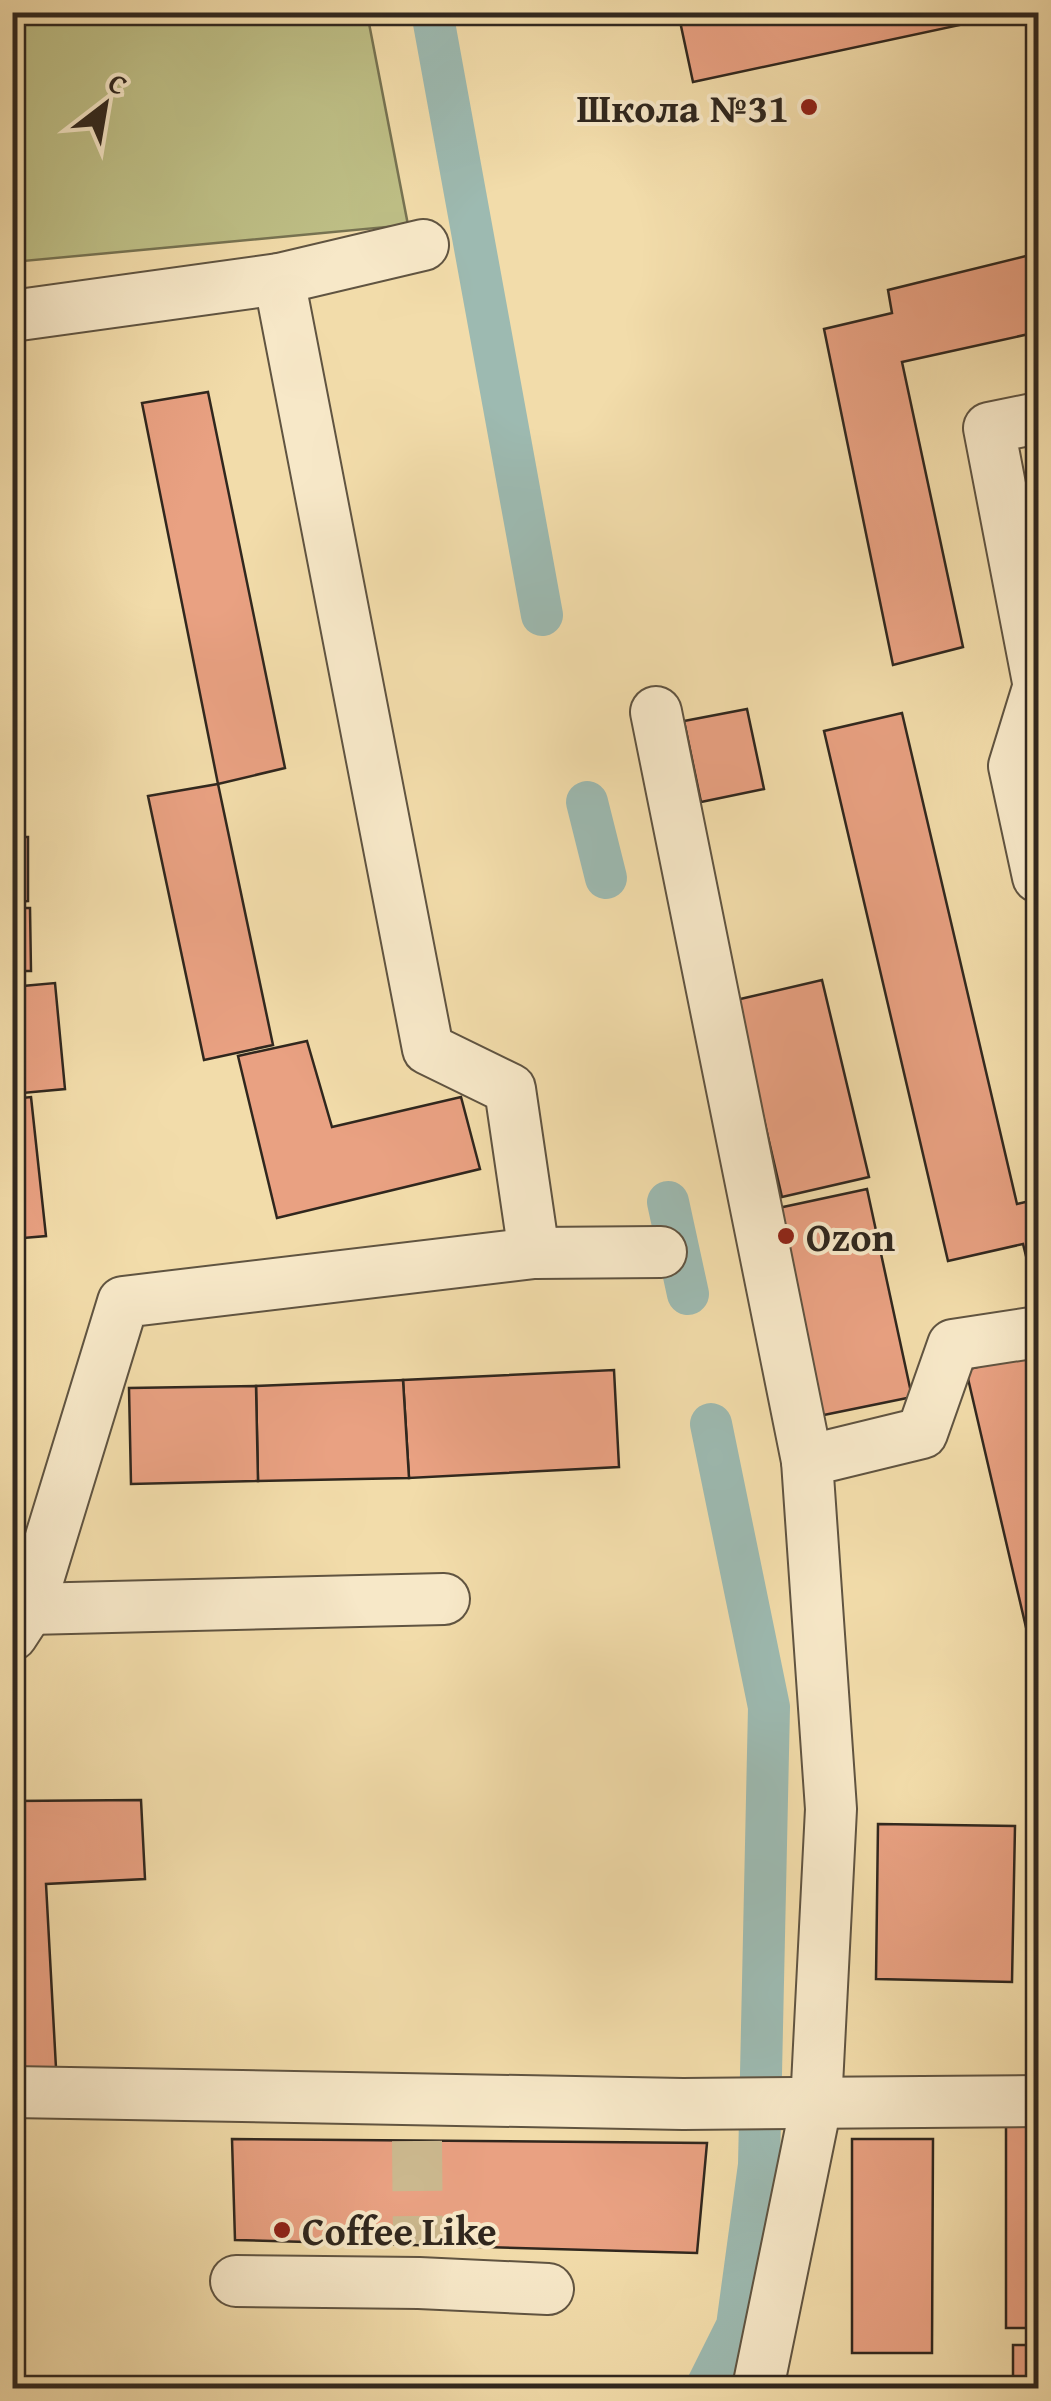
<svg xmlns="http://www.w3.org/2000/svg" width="1051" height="2401" font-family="'Gentium Book Plus',serif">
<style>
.green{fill:#bebf86;stroke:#777352;stroke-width:2.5}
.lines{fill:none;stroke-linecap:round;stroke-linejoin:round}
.canal{stroke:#9dbab1;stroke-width:42}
.building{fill:#e9a182;stroke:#30271e;stroke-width:2.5}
.minor-tunnel{stroke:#cbb88e;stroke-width:50;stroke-dasharray:50 25;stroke-linecap:butt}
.minor-casing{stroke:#605441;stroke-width:54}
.minor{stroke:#f7e8c8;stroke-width:50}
.poi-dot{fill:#8f2418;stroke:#f7e8c8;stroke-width:4}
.labels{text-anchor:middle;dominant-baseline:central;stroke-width:8;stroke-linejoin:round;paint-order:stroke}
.poi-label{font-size:40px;font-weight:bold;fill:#30271e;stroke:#f7e8c8;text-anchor:start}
</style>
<rect width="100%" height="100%" fill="#f2dcaa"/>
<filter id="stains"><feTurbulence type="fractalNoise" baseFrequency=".002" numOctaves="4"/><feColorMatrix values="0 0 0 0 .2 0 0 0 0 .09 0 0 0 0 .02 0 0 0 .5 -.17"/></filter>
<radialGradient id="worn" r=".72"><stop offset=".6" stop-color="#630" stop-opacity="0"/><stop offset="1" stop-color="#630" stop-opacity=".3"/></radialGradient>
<path class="green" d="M 13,13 L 367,13 L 408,225 L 13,262 Z"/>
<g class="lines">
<g class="canal">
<path d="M 432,12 L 542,615"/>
<path d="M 587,802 L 606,878"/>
<path d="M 668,1202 L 688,1294"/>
<path d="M 706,2388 L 737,2326 L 759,2165 L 769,1707 L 711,1424"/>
</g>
</g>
<g class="building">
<path d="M 678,12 L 1020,12 L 693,82 Z"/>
<path d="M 1038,253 L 1038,332 L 902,362 L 963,647 L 893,665 L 824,329 L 892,313 L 888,290 Z"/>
<path d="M 208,392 L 285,768 L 218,784 L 142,403 Z"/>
<path d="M 747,709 L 764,789 L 701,802 L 684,721 Z"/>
<path d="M 902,713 L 1017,1204 L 1038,1199 L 1038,1274 L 1031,1276 L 1023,1244 L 948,1261 L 824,731 Z"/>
<path d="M 218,784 L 273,1045 L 204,1060 L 148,796 Z"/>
<path d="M 12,837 L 28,837 L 28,901 L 12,902 Z"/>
<path d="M 12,908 L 30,908 L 31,971 L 12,971 Z"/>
<path d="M 822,980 L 869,1177 L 782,1197 L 736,1000 Z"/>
<path d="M 55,983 L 65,1089 L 12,1094 L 12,987 Z"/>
<path d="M 307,1041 L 332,1127 L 461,1097 L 480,1169 L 277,1218 L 238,1056 Z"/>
<path d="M 31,1097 L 46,1236 L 12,1239 L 12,1099 Z"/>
<path d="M 867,1189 L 912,1397 L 814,1417 L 769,1210 Z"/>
<path d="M 1038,1351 L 1038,1679 L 966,1370 Z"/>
<path d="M 614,1370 L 619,1467 L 409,1478 L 403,1380 Z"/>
<path d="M 403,1380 L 409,1478 L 258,1481 L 256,1386 Z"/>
<path d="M 256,1386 L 258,1481 L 131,1484 L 129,1388 Z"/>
<path d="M 141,1800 L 145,1879 L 46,1884 L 56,2068 L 12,2069 L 12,1801 Z"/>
<path d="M 878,1824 L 1015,1826 L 1012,1982 L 876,1979 Z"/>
<rect x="1006" y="2114" width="32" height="214"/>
<path d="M 232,2139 L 707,2143 L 697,2253 L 235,2240 Z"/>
<path d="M 852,2139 L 933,2139 L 932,2353 L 852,2353 Z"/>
<rect x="1013" y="2345" width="25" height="43"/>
</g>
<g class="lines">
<path class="minor-tunnel" d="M 417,2141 L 418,2244"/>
<defs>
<g id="minor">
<path d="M 279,279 L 428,1049 L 510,1089 L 534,1253"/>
<path d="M 12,316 L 279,279 L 423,245"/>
<path d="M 1038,418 L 989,428 L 1038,682"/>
<path d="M 1038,688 L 1014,766 L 1038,877"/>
<path d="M 656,712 L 807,1461"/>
<path d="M 29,1609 L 444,1599"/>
<path d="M 12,1635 L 29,1609 L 123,1302 L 534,1253 L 661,1252"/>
<path d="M 12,2092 L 683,2104 L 1038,2101"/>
<path d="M 236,2281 L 419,2283 L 548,2289"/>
<path d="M 758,2388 L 816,2105 L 831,1809 L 807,1461 L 922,1433 L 953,1345 L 1038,1332"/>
</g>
</defs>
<use href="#minor" class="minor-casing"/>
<use href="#minor" class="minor"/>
</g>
<g class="poi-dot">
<circle cx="809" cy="107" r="10"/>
<circle cx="786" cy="1236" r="10"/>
<circle cx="282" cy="2230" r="10"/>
</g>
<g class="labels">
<g class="poi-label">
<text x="789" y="107" text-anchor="end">Школа №31</text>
<text x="806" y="1236">Ozon</text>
<text x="302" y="2230">Coffee Like</text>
</g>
</g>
<rect width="1051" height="2401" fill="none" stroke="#f2dcaa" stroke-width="50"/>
<rect x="15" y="15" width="1021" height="2371" fill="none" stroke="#30271e" stroke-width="5"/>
<rect x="25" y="25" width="1001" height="2351" fill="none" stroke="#30271e" stroke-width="2.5"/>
<g transform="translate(105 105) rotate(31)" stroke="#f7e8c8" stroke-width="8" paint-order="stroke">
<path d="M0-8L18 38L0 25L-18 38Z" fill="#30271e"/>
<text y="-15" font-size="28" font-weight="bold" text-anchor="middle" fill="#30271e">С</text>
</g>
<rect width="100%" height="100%" filter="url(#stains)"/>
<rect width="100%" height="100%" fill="url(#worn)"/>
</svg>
